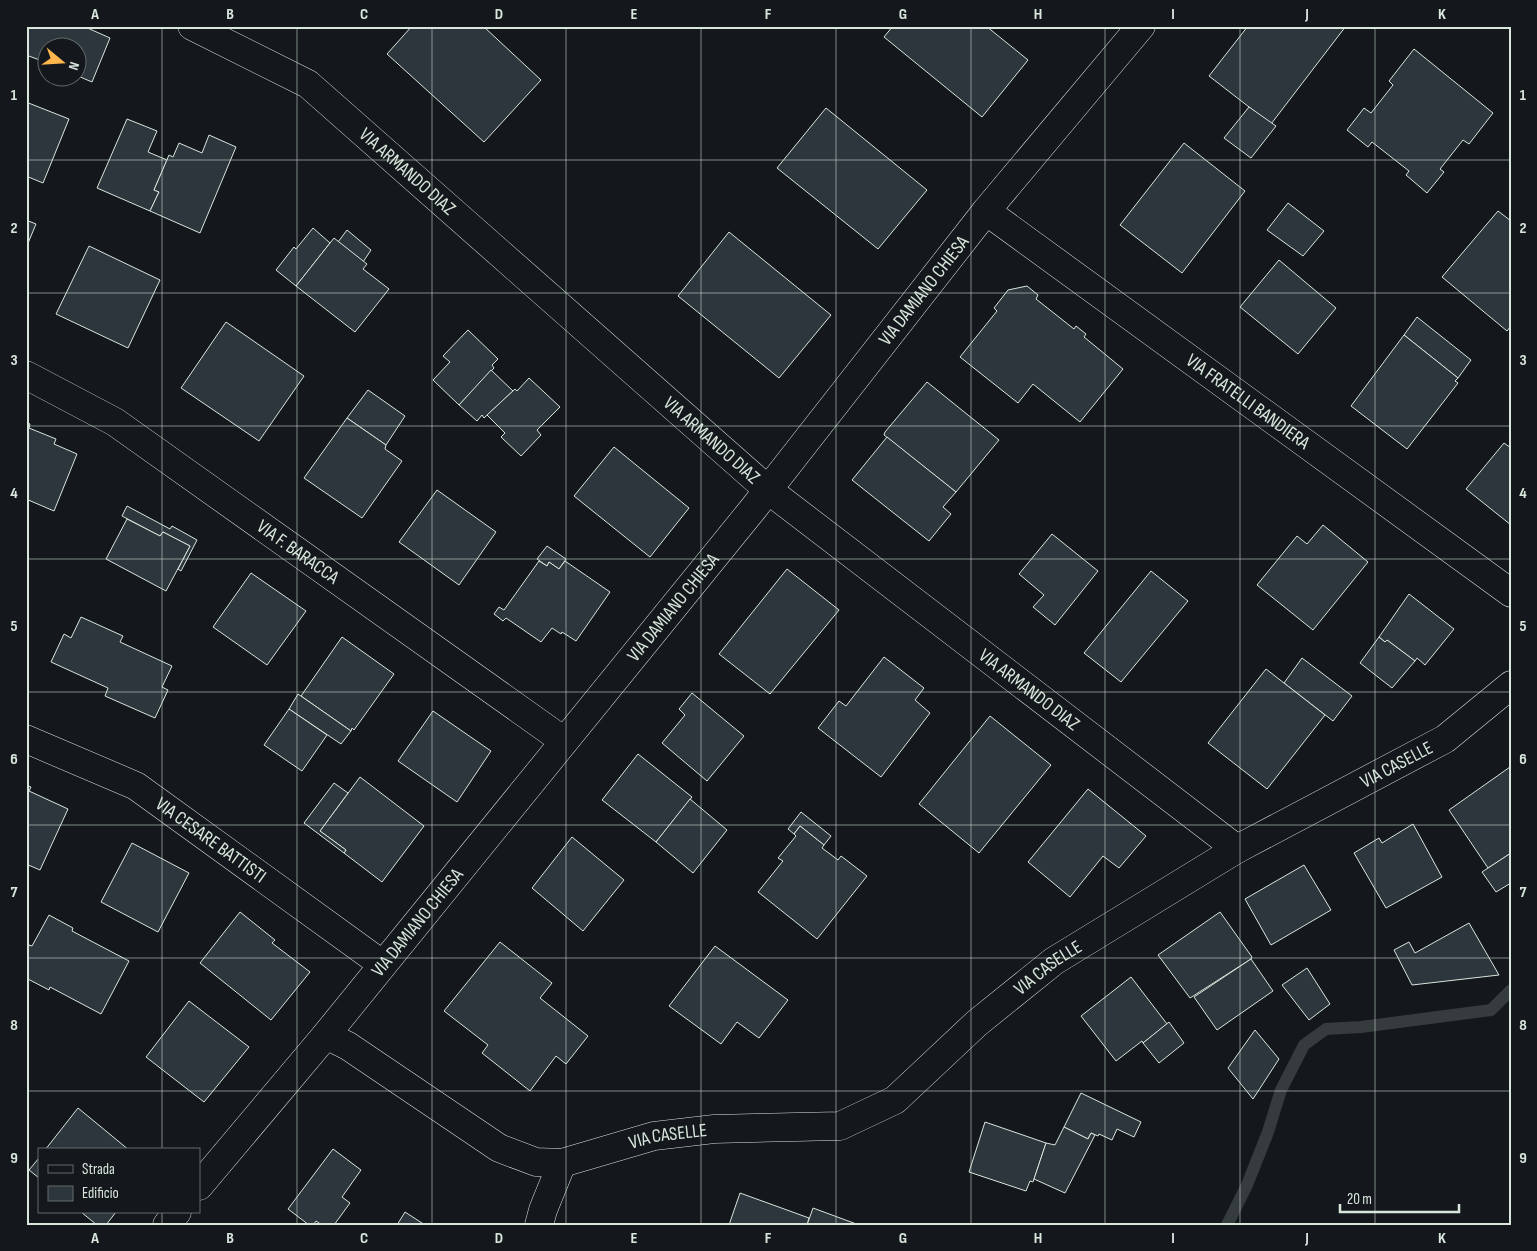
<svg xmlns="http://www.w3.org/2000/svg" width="1537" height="1251" font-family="'Sofia Sans Condensed',sans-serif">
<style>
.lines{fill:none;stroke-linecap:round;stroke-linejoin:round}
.stream{stroke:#363b3e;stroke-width:12}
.building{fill:#2c363c;stroke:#d8e6dc}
.minor-casing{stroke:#d8e6dc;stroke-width:29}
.minor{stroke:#14181c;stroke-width:28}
.grid{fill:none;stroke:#d8e6dc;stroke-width:1;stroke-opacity:0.55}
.labels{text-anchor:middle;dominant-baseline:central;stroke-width:4;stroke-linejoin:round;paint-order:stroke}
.street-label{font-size:19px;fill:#d8e6dc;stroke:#14181c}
.neatline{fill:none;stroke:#d8e6dc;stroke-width:2}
.grid-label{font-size:16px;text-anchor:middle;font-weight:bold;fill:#d8e6dc}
</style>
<rect width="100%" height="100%" fill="#14181c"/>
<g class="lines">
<path class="stream" d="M 1227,1225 L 1247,1185 L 1268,1132 L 1281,1090 L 1304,1045 L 1326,1029 L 1361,1027 L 1491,1010 L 1511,990"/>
</g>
<g class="building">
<path d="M 26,26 L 83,26 L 110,38 L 92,82 L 78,76 L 78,48 L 48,48 L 48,63 L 26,55 Z"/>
<path d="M 412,26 L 483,26 L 541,80 L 484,142 L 387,54 Z"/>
<path d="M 893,26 L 986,26 L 1028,60 L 982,117 L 884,37 Z"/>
<path d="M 1248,26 L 1346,26 L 1271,124 L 1209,76 Z"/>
<path d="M 1414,49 L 1493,113 L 1469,144 L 1463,140 L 1440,169 L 1444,172 L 1427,193 L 1406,175 L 1409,171 L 1372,142 L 1368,147 L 1347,130 L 1364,108 L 1371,113 L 1393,85 L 1389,81 Z"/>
<path d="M 26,102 L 69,119 L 43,183 L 26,176 Z"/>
<path d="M 1249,107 L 1276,126 L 1251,158 L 1224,138 Z"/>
<path d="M 826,108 L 927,190 L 878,249 L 777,168 Z"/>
<path d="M 127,119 L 157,131 L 148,152 L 167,160 L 154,190 L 159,192 L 150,211 L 97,188 Z"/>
<path d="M 209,135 L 236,147 L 200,233 L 150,211 L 159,192 L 154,190 L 169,155 L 173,157 L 179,143 L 202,153 Z"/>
<path d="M 1184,143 L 1245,191 L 1182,273 L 1120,225 Z"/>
<path d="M 1288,203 L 1324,231 L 1303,256 L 1267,230 Z"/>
<path d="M 1498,211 L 1511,221 L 1511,326 L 1507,331 L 1442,277 Z"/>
<path d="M 26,220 L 36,224 L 26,248 Z"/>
<path d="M 313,228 L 330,243 L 296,286 L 276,270 L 294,247 L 296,249 Z"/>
<path d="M 347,230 L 371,250 L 363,262 L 338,242 Z"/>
<path d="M 729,232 L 831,315 L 779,378 L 678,296 Z"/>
<path d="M 334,238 L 367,264 L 363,269 L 389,289 L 355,332 L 296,286 Z"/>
<path d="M 89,246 L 160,280 L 128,348 L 56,314 Z"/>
<path d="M 1279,260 L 1336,308 L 1298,354 L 1240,307 Z"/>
<path d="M 1027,286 L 1038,295 L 1036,299 L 1074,329 L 1076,326 L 1086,334 L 1084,337 L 1123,369 L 1080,422 L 1033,384 L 1018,403 L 960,357 L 997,311 L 994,308 L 1008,290 Z"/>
<path d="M 1417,317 L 1471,360 L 1458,378 L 1404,335 Z"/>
<path d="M 226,322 L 304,376 L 259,441 L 181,388 Z"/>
<path d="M 468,330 L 498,359 L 492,365 L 494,368 L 459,405 L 433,380 L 450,362 L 443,356 Z"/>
<path d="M 1404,335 L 1458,378 L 1455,381 L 1458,383 L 1407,449 L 1351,406 Z"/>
<path d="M 491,370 L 513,391 L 484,418 L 482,415 L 477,421 L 459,405 Z"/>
<path d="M 529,378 L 560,407 L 537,430 L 541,435 L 521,456 L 501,437 L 505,433 L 487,415 L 515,389 L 517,391 Z"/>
<path d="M 927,382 L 999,440 L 956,492 L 884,435 L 885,432 Z"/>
<path d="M 368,390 L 405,416 L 386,445 L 347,418 Z"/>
<path d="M 347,418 L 386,445 L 385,449 L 402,461 L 362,518 L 304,478 Z"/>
<path d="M 26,422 L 30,424 L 29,428 L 56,439 L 54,444 L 77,454 L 54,511 L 26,499 Z"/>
<path d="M 887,437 L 956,492 L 943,507 L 951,514 L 929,541 L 852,480 Z"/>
<path d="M 1504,443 L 1511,448 L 1511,525 L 1466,489 Z"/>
<path d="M 614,447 L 689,508 L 650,557 L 574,496 Z"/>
<path d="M 437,490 L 496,532 L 459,585 L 399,542 Z"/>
<path d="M 127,506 L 170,529 L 172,526 L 197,540 L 181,571 L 178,569 L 190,546 L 163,532 L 160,536 L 122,516 Z"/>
<path d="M 127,519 L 160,536 L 163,532 L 190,546 L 166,591 L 106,559 Z"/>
<path d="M 1323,525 L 1368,562 L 1313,630 L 1257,585 L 1297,536 L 1307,544 Z"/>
<path d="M 1052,534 L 1098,571 L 1055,625 L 1033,607 L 1044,595 L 1019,574 Z"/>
<path d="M 547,546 L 566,559 L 559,569 L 549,562 L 547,566 L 537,559 Z"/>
<path d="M 539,561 L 547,566 L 549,562 L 559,569 L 565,561 L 610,592 L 576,641 L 562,632 L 561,634 L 552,628 L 541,642 L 506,618 L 503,621 L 494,614 L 499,607 L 504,610 Z"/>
<path d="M 787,569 L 839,610 L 770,694 L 719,654 Z"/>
<path d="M 1151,571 L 1188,601 L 1121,682 L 1084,653 Z"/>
<path d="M 251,573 L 306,611 L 267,665 L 213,627 Z"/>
<path d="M 1409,594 L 1454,629 L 1425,665 L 1417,658 L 1415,661 L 1387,640 L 1385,642 L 1379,637 Z"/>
<path d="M 81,617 L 123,636 L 120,642 L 172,666 L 162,687 L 168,690 L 155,718 L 105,696 L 108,688 L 51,662 L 64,634 L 71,638 Z"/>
<path d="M 342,637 L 394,674 L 354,730 L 352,728 L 351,731 L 301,696 Z"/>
<path d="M 1379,637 L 1385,642 L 1387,640 L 1415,661 L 1392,688 L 1360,663 Z"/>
<path d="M 884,657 L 924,688 L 915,700 L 930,713 L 881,777 L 818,728 L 839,701 L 846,706 Z"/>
<path d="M 1302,658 L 1352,696 L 1333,721 L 1284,683 Z"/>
<path d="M 1266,669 L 1325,715 L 1267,789 L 1208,743 Z"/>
<path d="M 692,693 L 744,736 L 707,781 L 662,743 L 685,715 L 679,709 Z"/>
<path d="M 298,694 L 351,731 L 341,744 L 289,709 Z"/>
<path d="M 289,709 L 327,735 L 302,771 L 264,745 Z"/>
<path d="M 433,711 L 491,751 L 457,802 L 398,761 Z"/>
<path d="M 990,716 L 1051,765 L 979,853 L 919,804 Z"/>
<path d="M 638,754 L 692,797 L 656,842 L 602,800 Z"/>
<path d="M 1510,767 L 1511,853 L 1488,868 L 1449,810 Z"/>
<path d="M 360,777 L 424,826 L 382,882 L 344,853 L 346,850 L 320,831 Z"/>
<path d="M 334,783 L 348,793 L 320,831 L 346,850 L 344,853 L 304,823 Z"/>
<path d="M 26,785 L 31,787 L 29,791 L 68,809 L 40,870 L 26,864 Z"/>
<path d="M 1088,789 L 1146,836 L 1119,868 L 1103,856 L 1070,897 L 1028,862 Z"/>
<path d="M 690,799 L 727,830 L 693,873 L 656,842 Z"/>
<path d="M 801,812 L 831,836 L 824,845 L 800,826 L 794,834 L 788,829 Z"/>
<path d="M 1413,824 L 1442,877 L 1386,908 L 1354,853 L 1379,838 L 1382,843 Z"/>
<path d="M 800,826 L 824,845 L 822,848 L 838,860 L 841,856 L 867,876 L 817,939 L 758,892 L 783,861 L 778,858 L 796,836 L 794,834 Z"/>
<path d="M 572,837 L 624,880 L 583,931 L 532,888 Z"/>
<path d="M 132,843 L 189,873 L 158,932 L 101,902 Z"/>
<path d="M 1511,853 L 1511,883 L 1496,892 L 1482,872 Z"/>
<path d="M 1304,865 L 1331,910 L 1271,945 L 1245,899 Z"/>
<path d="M 240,912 L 275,940 L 272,943 L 310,972 L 271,1020 L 200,963 Z"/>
<path d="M 1220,912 L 1252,957 L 1251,959 L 1190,998 L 1158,955 Z"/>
<path d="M 49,915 L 73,928 L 72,931 L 129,961 L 101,1014 L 50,987 L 49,990 L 26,978 L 26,950 L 29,945 L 32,946 Z"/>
<path d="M 1469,923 L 1499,975 L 1412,985 L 1394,950 L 1409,942 L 1415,953 Z"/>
<path d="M 500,942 L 552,983 L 540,998 L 588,1036 L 566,1064 L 556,1056 L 530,1091 L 482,1053 L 488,1045 L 444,1011 Z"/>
<path d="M 715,946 L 788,1000 L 759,1038 L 737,1022 L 721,1044 L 669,1006 Z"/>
<path d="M 1251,959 L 1273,991 L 1217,1030 L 1194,997 Z"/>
<path d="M 1307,968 L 1330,1004 L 1309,1020 L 1282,985 Z"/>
<path d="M 1131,977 L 1167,1024 L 1143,1043 L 1142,1041 L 1116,1061 L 1081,1016 Z"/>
<path d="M 189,1001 L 249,1047 L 204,1102 L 146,1057 Z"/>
<path d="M 1169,1022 L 1184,1043 L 1159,1063 L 1143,1043 Z"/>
<path d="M 1255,1030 L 1279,1059 L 1253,1099 L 1228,1068 Z"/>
<path d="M 1081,1093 L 1141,1122 L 1134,1137 L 1117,1129 L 1112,1140 L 1099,1134 L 1098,1136 L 1091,1133 L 1088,1139 L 1064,1127 Z"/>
<path d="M 78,1108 L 129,1150 L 45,1150 Z"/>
<path d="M 985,1122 L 1046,1143 L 1033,1182 L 1030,1181 L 1026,1191 L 969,1172 Z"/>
<path d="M 1064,1127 L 1088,1139 L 1091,1133 L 1095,1135 L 1065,1193 L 1034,1179 L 1046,1143 L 1055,1145 Z"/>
<path d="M 333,1149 L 361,1170 L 342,1197 L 350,1203 L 334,1225 L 322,1225 L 316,1221 L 313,1225 L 309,1225 L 288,1209 Z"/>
<path d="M 39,1158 L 39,1178 L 29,1170 Z"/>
<path d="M 740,1193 L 809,1218 L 807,1225 L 729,1225 Z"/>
<path d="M 813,1208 L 859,1225 L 807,1225 Z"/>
<path d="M 81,1212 L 116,1212 L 106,1225 L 97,1225 Z"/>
<path d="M 405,1212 L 425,1225 L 397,1225 Z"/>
</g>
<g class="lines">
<defs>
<g id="minor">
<path id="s1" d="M 192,26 L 308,84 L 767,489 L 1237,849"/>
<path id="s2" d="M 986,211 L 1511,593"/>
<path id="s3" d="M 26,375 L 115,422 L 564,741"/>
<path id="s4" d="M 26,739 L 136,786 L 382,964"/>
<path id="s5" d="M 326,1035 L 348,1046 L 499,1148 L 536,1162 L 562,1163 L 654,1136 L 714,1129 L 840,1126 L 895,1100 L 977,1023 L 1054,961 L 1237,849 L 1445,739 L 1511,685"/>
<path id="s6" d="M 199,1186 L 326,1035 L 753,509 L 986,211 L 1141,26"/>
<path d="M 167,1225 L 177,1212"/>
<path d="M 539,1225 L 543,1210 L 562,1163"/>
</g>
</defs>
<use href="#minor" class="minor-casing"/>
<use href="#minor" class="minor"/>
</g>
<path class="grid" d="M 162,26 L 162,1150M 297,26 L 297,1225M 432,26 L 432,1225M 566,26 L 566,1225M 701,26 L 701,1225M 836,26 L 836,1225M 971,26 L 971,1225M 1105,26 L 1105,1225M 1240,26 L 1240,1225M 1375,26 L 1375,1225M 26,160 L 1511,160M 26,293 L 1511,293M 26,426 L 1511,426M 26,559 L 1511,559M 26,692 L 1511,692M 26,825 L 1511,825M 26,958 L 1511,958M 26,1091 L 1511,1091M 162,1212 L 162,1225"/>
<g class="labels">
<g class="street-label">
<text stroke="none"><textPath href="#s1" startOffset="262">VIA ARMANDO DIAZ</textPath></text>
<text stroke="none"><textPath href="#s6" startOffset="1152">VIA DAMIANO CHIESA</textPath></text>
<text stroke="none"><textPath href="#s2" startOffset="324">VIA FRATELLI BANDIERA</textPath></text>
<text stroke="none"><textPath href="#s1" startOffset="668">VIA ARMANDO DIAZ</textPath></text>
<text stroke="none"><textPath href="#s3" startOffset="325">VIA F. BARACCA</textPath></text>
<text stroke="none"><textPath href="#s6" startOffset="748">VIA DAMIANO CHIESA</textPath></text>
<text stroke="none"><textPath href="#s1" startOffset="1072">VIA ARMANDO DIAZ</textPath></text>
<text stroke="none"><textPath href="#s5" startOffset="1222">VIA CASELLE</textPath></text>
<text stroke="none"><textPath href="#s4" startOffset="212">VIA CESARE BATTISTI</textPath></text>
<text stroke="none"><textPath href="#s6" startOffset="342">VIA DAMIANO CHIESA</textPath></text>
<text stroke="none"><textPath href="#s5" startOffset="818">VIA CASELLE</textPath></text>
<text stroke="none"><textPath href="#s5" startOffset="382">VIA CASELLE</textPath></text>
</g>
</g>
<rect width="1537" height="1251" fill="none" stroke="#14181c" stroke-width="55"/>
<rect x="38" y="1148" width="162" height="65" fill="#14181c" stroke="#626a69"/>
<rect x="48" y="1165" width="25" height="8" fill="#14181c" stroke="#626a69"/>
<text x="82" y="1174" font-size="15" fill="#d8e6dc">Strada</text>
<rect x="48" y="1186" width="25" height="15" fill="#2c363c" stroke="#626a69"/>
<text x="82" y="1198" font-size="15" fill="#d8e6dc">Edificio</text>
<g transform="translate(62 62) rotate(108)"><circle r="24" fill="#14181c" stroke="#626a69"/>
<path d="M0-4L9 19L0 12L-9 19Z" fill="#ffb74d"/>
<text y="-8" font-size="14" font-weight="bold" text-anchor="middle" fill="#d8e6dc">N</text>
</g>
<path d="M1340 1204v8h119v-8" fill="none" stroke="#d8e6dc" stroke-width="2.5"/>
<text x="1347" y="1204" font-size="15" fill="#d8e6dc" stroke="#14181c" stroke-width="4" paint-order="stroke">20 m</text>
<rect x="28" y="28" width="1482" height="1196" class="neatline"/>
<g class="grid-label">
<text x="95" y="19">A</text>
<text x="230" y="19">B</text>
<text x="364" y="19">C</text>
<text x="499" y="19">D</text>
<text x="634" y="19">E</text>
<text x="768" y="19">F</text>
<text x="903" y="19">G</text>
<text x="1038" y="19">H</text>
<text x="1173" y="19">I</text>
<text x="1307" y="19">J</text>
<text x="1442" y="19">K</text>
<text x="14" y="100">1</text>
<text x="1523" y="100">1</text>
<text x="14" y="233">2</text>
<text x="1523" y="233">2</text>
<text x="14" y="365">3</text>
<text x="1523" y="365">3</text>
<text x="14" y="498">4</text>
<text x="1523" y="498">4</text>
<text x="14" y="631">5</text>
<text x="1523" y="631">5</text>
<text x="14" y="764">6</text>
<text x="1523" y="764">6</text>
<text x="14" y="897">7</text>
<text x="1523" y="897">7</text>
<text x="14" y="1030">8</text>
<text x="1523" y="1030">8</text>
<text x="14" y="1163">9</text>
<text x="1523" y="1163">9</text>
<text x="95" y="1243">A</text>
<text x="230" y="1243">B</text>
<text x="364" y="1243">C</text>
<text x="499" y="1243">D</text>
<text x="634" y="1243">E</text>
<text x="768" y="1243">F</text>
<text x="903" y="1243">G</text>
<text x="1038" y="1243">H</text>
<text x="1173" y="1243">I</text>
<text x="1307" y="1243">J</text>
<text x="1442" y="1243">K</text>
</g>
</svg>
